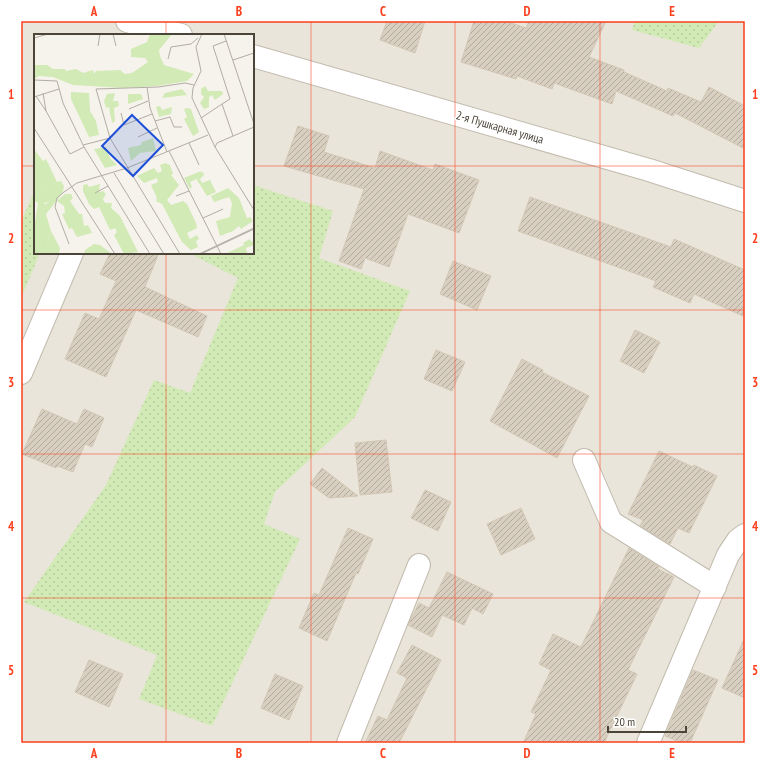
<svg xmlns="http://www.w3.org/2000/svg" width="766" height="764" font-family="'PT Sans Narrow',sans-serif">
<style>
.residential{fill:#eae5da;fill-rule:evenodd}
.grass{fill:url(#grass-dots)}
.building{fill:url(#building-hatch);stroke:#d3c7b4}
.lines{fill:none;stroke-linecap:round;stroke-linejoin:round}
.minor-casing{stroke:#c2bbae;stroke-width:24}
.minor{stroke:#fff;stroke-width:22}
.grid{fill:none;stroke:#fc3f1d;stroke-width:1;stroke-opacity:0.55}
.labels{text-anchor:middle;dominant-baseline:central;stroke-width:3;stroke-linejoin:round;paint-order:stroke}
.street-label{font-size:12px;fill:#4b4439;stroke:#fff}
.inset-road{fill:none;stroke:#b2ada4;stroke-width:1}
.view{fill:#1d4ed8;fill-opacity:0.15;stroke:#1d4ed8;stroke-width:2}
.inset-edge{fill:none;stroke:#4b4439;stroke-width:2}
.neatline{fill:none;stroke:#fc3f1d;stroke-width:1.5}
.grid-label{font-size:13px;text-anchor:middle;font-weight:bold;fill:#fc3f1d}
</style>
<defs>
<pattern id="grass-dots" width="8" height="8" patternUnits="userSpaceOnUse"><rect width="8" height="8" fill="#d2eab5"/><path d="M2 2h.1M6 6h.1" fill="none" stroke="#b6ca9c" stroke-width="1.8" stroke-linecap="round"/></pattern>
<pattern id="building-hatch" width="6" height="6" patternUnits="userSpaceOnUse"><rect width="6" height="6" fill="#d8cfc1"/><path d="M-1 1l2-2M0 6l6-6M5 7l2-2" fill="none" stroke="#b1aa9e"/></pattern>
</defs>
<rect width="100%" height="100%" fill="#f6f3ec"/>
<path class="residential" d="M 21,21 L 745,21 L 745,743 L 21,743 ZM 35,35 L 253,35 L 253,253 L 35,253 Z"/>
<g class="grass">
<path d="M 635,21 L 719,21 L 699,48 L 632,30 Z"/>
<path d="M 253,185 L 333,211 L 319,258 L 410,291 L 355,417 L 275,492 L 264,524 L 300,539 L 212,726 L 139,699 L 157,655 L 24,602 L 106,485 L 154,380 L 190,393 L 238,278 L 189,253 L 253,253 Z"/>
<path d="M 35,190 L 35,253 L 40,253 L 21,298 L 21,222 Z"/>
</g>
<g class="building">
<path d="M 387,21 L 425,21 L 415,53 L 380,40 Z"/>
<path d="M 474,21 L 505,21 L 526,28 L 529,21 L 606,21 L 589,57 L 624,70 L 624,72 L 667,91 L 668,88 L 701,102 L 709,87 L 745,106 L 745,149 L 675,113 L 673,116 L 616,91 L 612,104 L 554,83 L 552,89 L 517,76 L 516,79 L 461,62 Z"/>
<path d="M 298,126 L 329,136 L 324,152 L 375,168 L 380,151 L 433,170 L 435,164 L 479,180 L 459,233 L 408,214 L 389,267 L 365,258 L 361,269 L 339,261 L 364,189 L 284,166 Z"/>
<path d="M 530,197 L 671,247 L 674,239 L 745,270 L 745,317 L 694,294 L 690,303 L 653,287 L 656,281 L 518,231 Z"/>
<path d="M 110,253 L 159,253 L 145,287 L 207,316 L 198,337 L 136,310 L 106,377 L 65,359 L 85,313 L 99,319 L 116,281 L 100,274 Z"/>
<path d="M 453,261 L 491,276 L 477,310 L 440,294 Z"/>
<path d="M 635,330 L 660,342 L 644,373 L 620,361 Z"/>
<path d="M 436,350 L 465,362 L 452,391 L 424,379 Z"/>
<path d="M 522,359 L 543,370 L 542,372 L 589,396 L 557,458 L 490,421 Z"/>
<path d="M 42,409 L 77,424 L 84,409 L 104,418 L 92,447 L 85,444 L 73,472 L 57,466 L 56,468 L 22,454 Z"/>
<path d="M 386,440 L 392,492 L 360,495 L 355,443 Z"/>
<path d="M 659,451 L 693,467 L 694,465 L 717,476 L 689,533 L 678,528 L 670,544 L 640,526 L 643,520 L 628,514 Z"/>
<path d="M 322,468 L 358,496 L 329,498 L 310,484 Z"/>
<path d="M 425,490 L 451,502 L 438,531 L 411,518 Z"/>
<path d="M 521,508 L 535,539 L 501,555 L 487,524 Z"/>
<path d="M 348,528 L 373,539 L 358,574 L 356,573 L 327,641 L 299,628 L 314,593 L 319,595 Z"/>
<path d="M 629,548 L 659,567 L 658,569 L 674,577 L 628,670 L 637,674 L 604,743 L 523,743 L 536,714 L 531,712 L 551,670 L 539,664 L 553,634 L 581,647 Z"/>
<path d="M 447,572 L 493,594 L 483,614 L 472,608 L 464,625 L 442,615 L 432,637 L 408,625 L 419,603 L 429,608 Z"/>
<path d="M 745,637 L 745,698 L 722,688 Z"/>
<path d="M 412,645 L 441,660 L 399,743 L 365,743 L 378,716 L 387,720 L 407,678 L 397,673 Z"/>
<path d="M 89,660 L 123,674 L 109,707 L 75,692 Z"/>
<path d="M 693,670 L 718,680 L 690,743 L 682,743 L 665,736 Z"/>
<path d="M 275,674 L 303,686 L 289,720 L 261,708 Z"/>
</g>
<g class="lines">
<defs>
<g id="minor">
<path d="M 127,21 L 181,35"/>
<path d="M 253,56 L 649,170 L 745,201"/>
<path d="M 21,373 L 72,253"/>
<path d="M 584,460 L 611,522 L 715,587"/>
<path d="M 348,743 L 419,565"/>
<path d="M 648,743 L 728,555 L 738,540 L 745,535"/>
</g>
</defs>
<use href="#minor" class="minor-casing"/>
<use href="#minor" class="minor"/>
</g>
<path class="grid" d="M 166,21 L 166,35M 311,21 L 311,743M 455,21 L 455,743M 600,21 L 600,743M 21,166 L 35,166M 253,166 L 745,166M 166,253 L 166,743M 21,310 L 745,310M 21,454 L 745,454M 21,598 L 745,598"/>
<g class="labels">
<g class="street-label">
<text transform="translate(500 127) rotate(16)">2-я Пушкарная улица</text>
</g>
</g>
<g transform="translate(34 34)">
<rect width="220" height="220" fill="#f6f3ec"/>
<path d="M 171,52 L 174,57 L 188,57 L 189,60 L 181,66 L 178,61 L 175,63 L 175,73 L 170,75 L 166,69 L 170,63 L 167,60 L 167,55 ZM 148,55 L 153,61 L 128,64 L 131,59 ZM 37,58 L 55,59 L 56,77 L 62,87 L 65,101 L 55,103 L 37,65 ZM 81,59 L 79,67 L 84,67 L 85,72 L 80,74 L 81,87 L 78,89 L 75,73 L 72,74 L 70,67 L 73,60 ZM 94,60 L 107,60 L 109,65 L 94,70 ZM 126,72 L 128,76 L 138,73 L 137,80 L 125,83 L 122,73 ZM 154,74 L 157,75 L 165,98 L 159,102 L 150,85 L 153,83 L 150,75 ZM 119,104 L 122,117 L 106,119 L 97,127 L 94,114 L 107,111 L 108,108 ZM 72,113 L 76,124 L 83,131 L 71,134 L 60,115 ZM 0,115 L 9,127 L 12,125 L 23,148 L 27,147 L 30,152 L 29,158 L 20,170 L 9,172 L 16,167 L 14,152 L 8,153 L 9,140 L 0,130 ZM 131,129 L 136,131 L 139,140 L 137,141 L 145,151 L 133,166 L 137,171 L 149,167 L 153,170 L 162,189 L 163,194 L 153,199 L 156,205 L 163,201 L 165,205 L 162,207 L 164,213 L 157,216 L 148,208 L 128,170 L 122,167 L 123,164 L 117,151 L 124,148 L 123,144 L 110,149 L 103,142 L 120,134 L 124,139 L 128,137 L 126,131 ZM 167,137 L 163,145 L 156,148 L 158,153 L 156,155 L 150,144 ZM 53,150 L 55,153 L 66,150 L 65,158 L 69,157 L 72,160 L 69,165 L 71,169 L 78,169 L 77,174 L 86,182 L 104,218 L 90,220 L 80,201 L 83,198 L 81,194 L 76,196 L 65,173 L 60,175 L 55,170 L 49,157 L 49,151 ZM 194,154 L 205,164 L 213,184 L 216,183 L 219,187 L 207,195 L 205,192 L 199,197 L 186,202 L 182,187 L 196,183 L 198,169 L 195,163 L 180,168 L 177,162 ZM 31,160 L 37,160 L 39,164 L 36,167 L 38,170 L 45,180 L 48,180 L 50,192 L 54,191 L 58,199 L 43,203 L 38,194 L 35,195 L 28,180 L 31,179 L 30,172 L 23,167 ZM 17,197 L 26,214 L 25,219 L 22,215 L 13,209 ZM 216,205 L 217,208 L 220,206 L 220,211 L 212,214 L 213,219 L 191,220 L 210,211 L 209,209 Z" fill="#d2eab5"/>
<path d="M 116,0 L 138,0 L 125,16 L 126,22 L 130,31 L 160,40 L 153,47 L 123,52 L 89,54 L 39,51 L 19,43 L 5,42 L 0,45 L 0,31 L 13,31 L 19,35 L 31,35 L 32,37 L 42,35 L 49,39 L 59,36 L 60,40 L 62,37 L 86,36 L 91,40 L 98,39 L 114,28 L 111,24 L 97,23 L 97,15 L 113,8 ZM 0,130 L 6,132 L 9,140 L 13,141 L 8,153 L 18,151 L 21,156 L 15,161 L 18,166 L 9,170 L 20,170 L 12,180 L 17,197 L 13,209 L 21,212 L 26,220 L 0,220 L 0,195 L 4,169 L 0,167 ZM 165,138 L 169,138 L 170,141 L 166,145 L 168,149 L 176,146 L 182,158 L 173,162 L 163,146 ZM 60,210 L 66,211 L 78,220 L 50,220 L 51,216 Z" fill="#d2eab5"/>
<path class="inset-road" d="M 79,0 L 82,12M 168,0 L 162,13 L 167,37 L 159,54 L 158,64 L 181,113M 190,0 L 220,90M 0,4 L 14,0M 192,7 L 179,12 L 196,65 L 188,70 L 199,102M 64,12 L 66,0M 134,25 L 137,13 L 157,10 L 164,4M 199,26 L 220,19M 0,46 L 23,47 L 29,69 L 50,113 L 116,220M 113,53 L 116,74 L 133,118M 9,59 L 12,77 L 36,120 L 50,113M 2,62 L 12,77M 0,63 L 25,55M 95,75 L 114,67M 87,79 L 90,91 L 118,80M 167,84 L 188,70M 121,87 L 136,83 L 140,93 L 148,93M 220,93 L 183,109 L 181,113 L 220,176M 0,94 L 81,220M 104,103 L 123,94M 155,109 L 165,131M 49,111 L 76,104M 135,117 L 187,220M 80,139 L 130,220M 61,159 L 74,152M 142,162 L 155,157M 169,184 L 189,175M 35,210 L 21,173 L 23,164 L 30,158 L 43,149 L 93,134 L 174,101M 146,220 L 76,104 L 62,55 L 124,53 L 151,49 L 160,51M 165,220 L 220,194M 167,220 L 220,195"/>
<path class="view" d="M 98,81 L 129,111 L 99,142 L 68,112 Z"/>
<rect width="220" height="220" class="inset-edge"/>
</g>
<rect width="766" height="764" fill="none" stroke="#ffffff" stroke-width="44"/>
<path d="M608 726v6h78v-6" fill="none" stroke="#4b4439" stroke-width="2"/>
<text x="614" y="726" font-size="12" fill="#4b4439" stroke="#ffffff" stroke-width="3" paint-order="stroke">20 m</text>
<rect x="22" y="22" width="722" height="720" class="neatline"/>
<g class="grid-label">
<text x="94" y="16">A</text>
<text x="239" y="16">B</text>
<text x="383" y="16">C</text>
<text x="527" y="16">D</text>
<text x="672" y="16">E</text>
<text x="11" y="99">1</text>
<text x="755" y="99">1</text>
<text x="11" y="243">2</text>
<text x="755" y="243">2</text>
<text x="11" y="387">3</text>
<text x="755" y="387">3</text>
<text x="11" y="531">4</text>
<text x="755" y="531">4</text>
<text x="11" y="675">5</text>
<text x="755" y="675">5</text>
<text x="94" y="758">A</text>
<text x="239" y="758">B</text>
<text x="383" y="758">C</text>
<text x="527" y="758">D</text>
<text x="672" y="758">E</text>
</g>
</svg>
